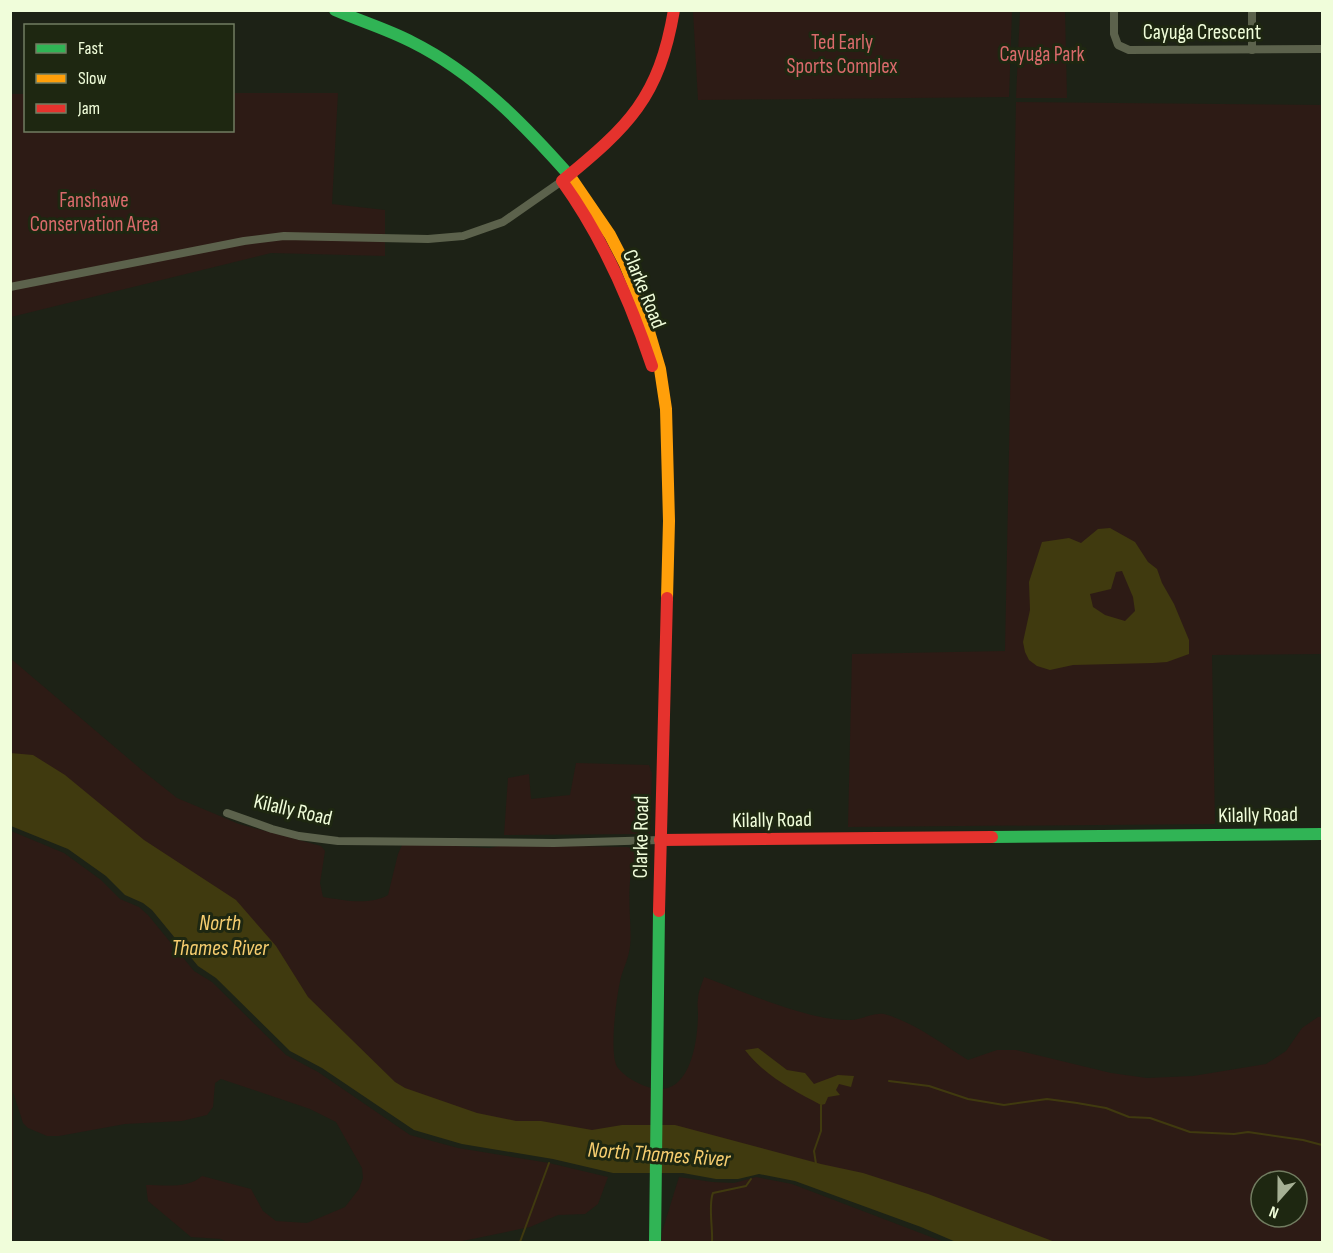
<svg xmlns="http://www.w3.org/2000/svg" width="1333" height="1253" font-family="'Sofia Sans Condensed',sans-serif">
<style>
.green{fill:#2d1b15;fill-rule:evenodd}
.water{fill:#403a0f;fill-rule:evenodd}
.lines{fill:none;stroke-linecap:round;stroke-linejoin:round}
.stream{stroke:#403a0f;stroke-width:2}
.street{stroke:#5c624c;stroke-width:8}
.fast{stroke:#30b455;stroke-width:12}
.slow{stroke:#ff9f0a;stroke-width:12}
.jam{stroke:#e5322d;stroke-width:12}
.labels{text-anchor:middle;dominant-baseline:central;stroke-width:6;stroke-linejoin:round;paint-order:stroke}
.street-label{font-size:21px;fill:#f0fdda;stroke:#1e2711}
.park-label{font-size:21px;fill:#d96a6b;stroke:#1e2711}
.water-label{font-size:22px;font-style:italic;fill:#f6cd6f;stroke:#1e2711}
</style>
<rect width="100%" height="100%" fill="#1d2216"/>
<g class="green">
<path d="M 693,11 L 1012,11 L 1009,97 L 698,100 Z"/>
<path d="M 1020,11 L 1065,11 L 1067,98 L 1016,98 Z"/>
<path d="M 233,93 L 338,93 L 332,204 L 385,210 L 385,256 L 271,253 L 11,317 L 11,94 L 25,94 L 26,130 L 232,130 Z"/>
<path d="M 1016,102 L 1322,105 L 1322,654 L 1212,655 L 1215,824 L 848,827 L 852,654 L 1005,651 Z"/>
<path d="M 10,658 L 143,771 L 177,798 L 239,824 L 321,846 L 325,851 L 320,883 L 323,897 C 343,900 369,906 388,895 L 398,854 L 403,843 L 490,848 L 503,845 L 627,847 L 638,849 L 640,858 C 622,870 633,925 630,946 C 629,957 624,967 621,977 C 617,993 608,1055 618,1068 C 625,1077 638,1084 648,1087 C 690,1101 698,1042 698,1013 C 698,1009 697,1004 698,1000 C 698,992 702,984 704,977 C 745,992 805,1020 848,1020 C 860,1021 872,1012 884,1014 C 914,1022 942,1044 968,1060 L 997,1050 L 1016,1050 L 1111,1073 L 1147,1078 L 1193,1076 L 1266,1064 L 1286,1051 L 1302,1028 L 1318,1017 L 1322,1017 L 1322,1242 L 1045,1242 L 925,1197 L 589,1132 L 473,1116 L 401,1091 L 11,756 ZM 1261,1181 L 1297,1181 L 1297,1217 L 1261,1217 Z"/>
<path d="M 576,763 L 649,765 L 652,773 L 650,834 L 504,835 L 508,778 L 529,774 L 531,799 L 570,795 Z"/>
<path d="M 10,815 L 11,831 L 64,853 L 101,880 L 120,899 L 139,907 L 148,915 L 194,971 L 212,982 L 286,1055 L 318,1072 L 410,1135 L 458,1148 L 549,1163 L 608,1177 L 598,1204 L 585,1214 L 558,1215 L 530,1227 L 458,1242 L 363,1242 L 346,1240 L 321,1242 L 227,1242 L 221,1239 L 191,1237 L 148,1201 L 146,1185 C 164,1185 188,1189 202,1176 L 251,1189 L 263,1211 L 276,1221 L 307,1223 L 345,1207 L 359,1189 L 363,1178 L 362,1168 L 336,1122 L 310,1109 L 221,1079 L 215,1083 L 213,1107 L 207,1115 L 182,1121 L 125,1124 L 59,1136 L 47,1136 L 28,1128 L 23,1123 L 13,1092 L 13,1219 L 11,1219 Z"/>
<path d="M 679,1177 L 712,1182 L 734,1183 L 756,1177 L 792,1184 L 944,1242 L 661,1242 L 662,1232 Z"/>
</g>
<g class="water">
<path d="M 1110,528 L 1135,542 L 1148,562 L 1157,569 L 1162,583 L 1174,604 L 1189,640 L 1189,654 L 1167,662 L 1153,663 L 1073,665 L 1050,670 L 1037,666 L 1029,660 L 1025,652 L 1023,642 L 1030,610 L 1029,582 L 1042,542 L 1069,538 L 1081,543 L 1098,529 ZM 1122,571 L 1133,597 L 1135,611 L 1125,621 L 1105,615 L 1093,607 L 1090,594 L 1111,589 L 1116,572 Z"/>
<path d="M 10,753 L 33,755 L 65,775 L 144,840 L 236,900 L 276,946 L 308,997 L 395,1082 L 405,1088 L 477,1113 L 516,1121 L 541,1121 L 592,1130 L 622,1125 L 675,1125 L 821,1164 L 863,1173 L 928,1194 L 1055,1242 L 956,1242 L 921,1227 L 795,1181 L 759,1174 L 738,1179 L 716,1179 L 683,1173 L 613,1173 L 553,1159 L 462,1144 L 414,1130 L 322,1068 L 290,1051 L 216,978 L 198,966 L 152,910 L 143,903 L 125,895 L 106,876 L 68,849 L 11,826 Z"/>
<path d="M 758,1048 L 787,1070 L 805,1073 L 814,1084 L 838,1075 L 854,1076 L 851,1087 L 839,1084 L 836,1090 L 840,1095 L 828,1097 L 825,1104 L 821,1105 C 793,1090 765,1076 745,1050 Z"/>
</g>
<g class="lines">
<g class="stream">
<path d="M 889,1081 L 929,1086 L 968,1099 L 1004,1105 L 1047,1099 L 1077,1103 L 1106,1108 L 1129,1117 L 1150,1118 L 1190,1132 L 1234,1134 L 1248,1132 L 1303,1140 L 1322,1145"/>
<path d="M 816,1164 L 814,1151 L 821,1131 L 821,1105"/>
<path d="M 520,1242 L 549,1163"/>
<path d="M 712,1242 C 713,1228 708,1205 713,1193 L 746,1186 L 751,1179"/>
</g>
<g class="street">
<path d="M 1114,10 L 1114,34 L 1118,45 L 1129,50 L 1322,49"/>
<path d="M 1252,50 L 1252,10"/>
<path d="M 10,287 L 244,241 L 284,236 L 428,239 L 463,236 L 503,222 L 562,181"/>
<path d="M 227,813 L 272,829 L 299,836 L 338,841 L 554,843 L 660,840"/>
</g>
<g class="fast">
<path d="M 335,10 C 360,21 387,29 412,42 C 474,73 523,123 569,175"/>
<path d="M 992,837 L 1322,834"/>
<path d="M 655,1242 L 659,911"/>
</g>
<path class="slow" d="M 569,175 L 610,235 L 625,264 L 640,301 L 660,369 L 666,409 L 669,521 L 667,598"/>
<g class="jam">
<path d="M 652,366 C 630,300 603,238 562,181 C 629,126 659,98 674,10"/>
<path d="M 660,840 L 992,837"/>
<path d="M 659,911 L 667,598"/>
</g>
</g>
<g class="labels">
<g class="street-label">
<text x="1202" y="32">Cayuga Crescent</text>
<text transform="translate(644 289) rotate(68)">Clarke Road</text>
<text transform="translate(293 810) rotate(13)">Kilally Road</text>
<text transform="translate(1258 815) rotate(-1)">Kilally Road</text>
<text transform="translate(772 820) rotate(-1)">Kilally Road</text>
<text transform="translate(641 837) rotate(-89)">Clarke Road</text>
</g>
<g class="park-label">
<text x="842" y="42">Ted Early<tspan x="842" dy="24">Sports Complex</tspan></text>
<text x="1042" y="54">Cayuga Park</text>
<text x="94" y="200">Fanshawe<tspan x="94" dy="24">Conservation Area</tspan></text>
</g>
<g class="water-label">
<text x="220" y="923">North<tspan x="220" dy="25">Thames River</tspan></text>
<text transform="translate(659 1155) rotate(4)">North Thames River</text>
</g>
</g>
<rect width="1333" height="1253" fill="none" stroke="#f0fdda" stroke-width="24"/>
<rect x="24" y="24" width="210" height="108" fill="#1e2711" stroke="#727d61" stroke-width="1.5"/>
<rect x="36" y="44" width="30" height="9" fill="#30b455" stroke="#727d61" stroke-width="1.5"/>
<text x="78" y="54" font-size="18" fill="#f0fdda">Fast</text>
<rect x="36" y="74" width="30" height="9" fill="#ff9f0a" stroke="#727d61" stroke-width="1.5"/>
<text x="78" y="84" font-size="18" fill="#f0fdda">Slow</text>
<rect x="36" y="104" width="30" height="9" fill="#e5322d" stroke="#727d61" stroke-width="1.5"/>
<text x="78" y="114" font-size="18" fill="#f0fdda">Jam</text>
<g transform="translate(1279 1199) rotate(201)"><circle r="28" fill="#1e2711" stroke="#727d61" stroke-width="1.5"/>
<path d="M0-4.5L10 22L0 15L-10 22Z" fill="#a6b095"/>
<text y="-9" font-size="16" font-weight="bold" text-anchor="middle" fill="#f0fdda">N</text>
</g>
</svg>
